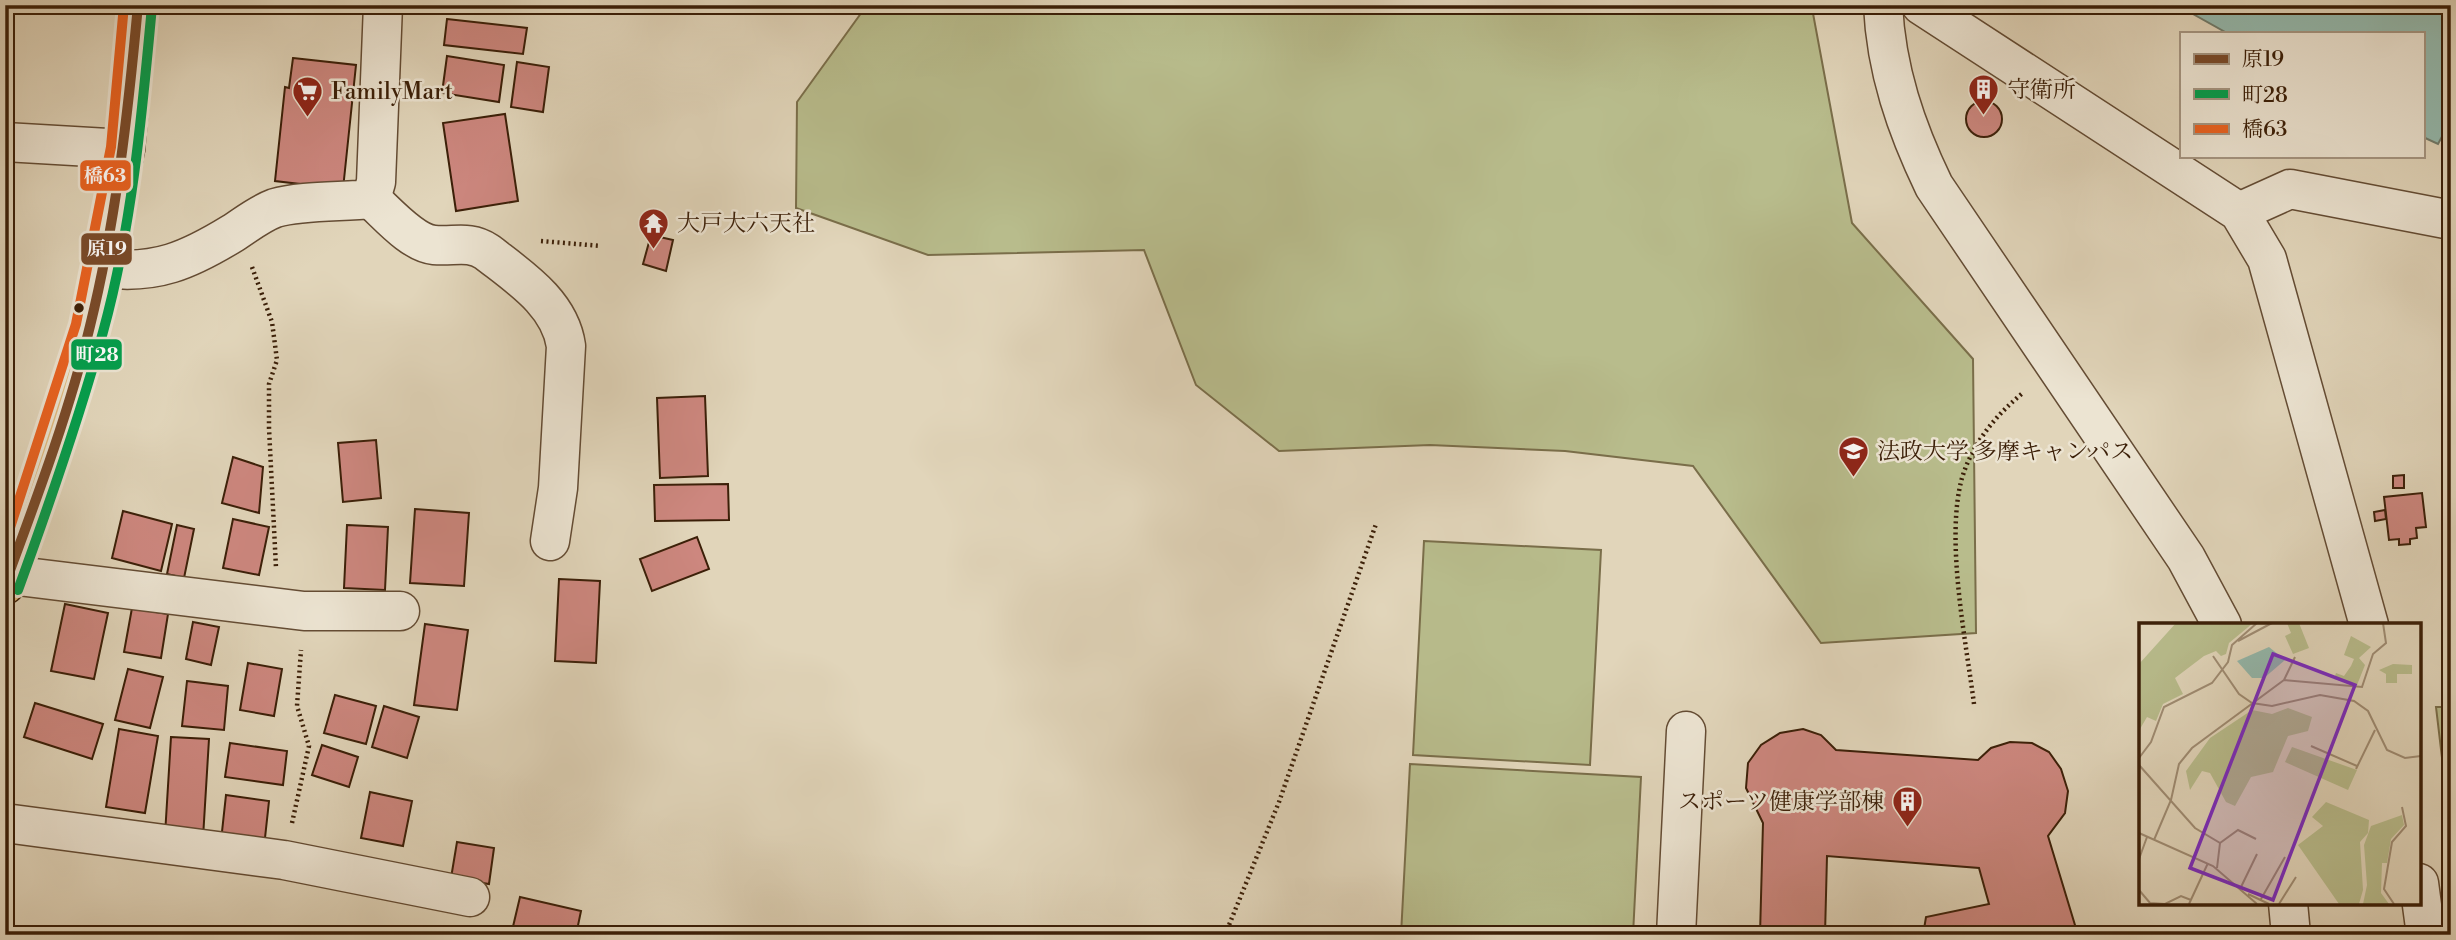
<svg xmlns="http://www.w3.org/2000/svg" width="2456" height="940" font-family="'Libre Bodoni','Noto Serif JP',serif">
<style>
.green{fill:#b8bc8c;stroke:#7a6e4a;stroke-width:2}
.water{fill:#94b9ad;stroke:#707b6b;stroke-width:2}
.building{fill:#cd877f;stroke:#3b1f08;stroke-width:2}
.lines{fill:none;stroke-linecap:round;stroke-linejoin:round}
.minor-casing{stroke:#644c34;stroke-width:41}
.major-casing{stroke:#3b1f08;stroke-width:41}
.path{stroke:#3b1f08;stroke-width:4.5;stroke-dasharray:2 3.5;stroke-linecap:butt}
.minor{stroke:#ece4d2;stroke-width:38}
.major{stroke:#e0ba7d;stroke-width:38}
.bus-1-casing{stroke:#ece4d2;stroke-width:16}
.bus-2-casing{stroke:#ece4d2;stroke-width:16}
.bus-3-casing{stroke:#ece4d2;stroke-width:16}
.bus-1{stroke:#7a4b2a;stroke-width:10}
.bus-2{stroke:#039f4d;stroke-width:10}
.bus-3{stroke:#e96221;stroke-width:10}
.bus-dot{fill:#3b1f08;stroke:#ece4d2;stroke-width:2.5}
.labels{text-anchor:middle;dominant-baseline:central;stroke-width:5;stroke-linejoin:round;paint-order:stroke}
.poi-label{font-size:23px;fill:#3b1f08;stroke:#ece4d2;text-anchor:start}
.inset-road{fill:none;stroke:#9f8c73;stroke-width:2}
.view{fill:#7b2cbf;fill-opacity:0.15;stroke:#7b2cbf;stroke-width:3.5}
.inset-edge{fill:none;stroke:#3b1f08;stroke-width:3.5}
.line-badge{stroke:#ece4d2;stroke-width:2.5}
.badge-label{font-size:19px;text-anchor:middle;font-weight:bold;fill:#fff}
</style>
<rect width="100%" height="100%" fill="#e1d5ba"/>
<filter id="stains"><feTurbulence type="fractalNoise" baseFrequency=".00286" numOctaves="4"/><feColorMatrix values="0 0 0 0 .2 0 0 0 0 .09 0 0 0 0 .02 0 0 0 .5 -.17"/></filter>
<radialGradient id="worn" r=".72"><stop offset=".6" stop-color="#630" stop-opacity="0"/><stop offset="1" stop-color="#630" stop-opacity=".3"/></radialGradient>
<g class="green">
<path d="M 867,5 L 1809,5 L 1812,8 L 1852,223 L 1973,359 L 1976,633 L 1821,643 L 1693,466 L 1565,451 L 1430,445 L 1279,451 L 1196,385 L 1144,250 L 928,255 L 796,208 L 797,102 Z"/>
<path d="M 1424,541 L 1601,550 L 1590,765 L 1413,755 Z"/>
<path d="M 2436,707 L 2451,707 L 2451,834 Z"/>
<path d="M 1410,764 L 1641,777 L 1633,935 L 1401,935 Z"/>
</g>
<path class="water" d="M 2177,5 L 2451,5 L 2451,120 L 2438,144 L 2423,137 L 2423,33 L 2227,33 Z"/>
<g class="building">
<path d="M 261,5 L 300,5 L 299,9 L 261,8 Z"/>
<path d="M 442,5 L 471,5 L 471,10 L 441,9 Z"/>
<path d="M 447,19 L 527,28 L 523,54 L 444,45 Z"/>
<path d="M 447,56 L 504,65 L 499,102 L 442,93 Z"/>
<path d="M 293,58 L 356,65 L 343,189 L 275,181 L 285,87 L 289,88 Z"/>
<path d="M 517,62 L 549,67 L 543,112 L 511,107 Z"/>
<circle cx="1984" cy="119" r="18"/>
<path d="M 505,114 L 518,201 L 456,211 L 443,123 Z"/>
<path d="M 651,235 L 673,240 L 666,271 L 643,264 Z"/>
<path d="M 705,396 L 708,476 L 660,478 L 657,398 Z"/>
<path d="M 376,440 L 381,498 L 343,502 L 338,443 Z"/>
<path d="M 233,457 L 263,467 L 259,513 L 222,503 Z"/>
<path d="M 2404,475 L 2404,488 L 2393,488 L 2393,476 Z"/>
<path d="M 728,484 L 729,520 L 655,521 L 654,485 Z"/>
<path d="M 2422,493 L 2426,527 L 2416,528 L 2417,538 L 2410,539 L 2410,544 L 2399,545 L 2399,539 L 2389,540 L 2384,497 Z"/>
<path d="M 415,509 L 469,513 L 464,586 L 410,583 Z"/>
<path d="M 2385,510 L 2386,519 L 2375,521 L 2374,512 Z"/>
<path d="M 123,511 L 172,524 L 161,571 L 112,558 Z"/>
<path d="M 233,519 L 269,527 L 259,575 L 223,568 Z"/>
<path d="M 177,525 L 194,529 L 184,578 L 167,574 Z"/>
<path d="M 347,525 L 388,527 L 385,590 L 344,588 Z"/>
<path d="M 697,537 L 709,569 L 652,591 L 640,559 Z"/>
<path d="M 559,579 L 600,581 L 596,663 L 555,661 Z"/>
<path d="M 65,604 L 108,613 L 94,679 L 51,671 Z"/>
<path d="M 132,608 L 168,614 L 161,658 L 124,652 Z"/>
<path d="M 193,622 L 219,627 L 211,665 L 186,659 Z"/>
<path d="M 425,624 L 468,630 L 457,710 L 414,705 Z"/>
<path d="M 248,663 L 282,669 L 274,716 L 240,710 Z"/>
<path d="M 128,669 L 163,677 L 150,728 L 115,720 Z"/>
<path d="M 187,681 L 228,686 L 224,730 L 182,726 Z"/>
<path d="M 335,695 L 376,706 L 366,744 L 324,733 Z"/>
<path d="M 35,703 L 103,724 L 92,759 L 24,737 Z"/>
<path d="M 384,706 L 419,717 L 407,758 L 372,747 Z"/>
<path d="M 119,729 L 158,736 L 145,813 L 106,807 Z"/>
<path d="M 1803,729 L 1821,735 L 1836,750 L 1978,760 L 1991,748 L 2010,742 L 2032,743 L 2049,752 L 2061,769 L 2068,791 L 2065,813 L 2048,836 L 2078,935 L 1923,935 L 1926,917 L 1989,904 L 1979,868 L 1827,856 L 1825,935 L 1760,935 L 1763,823 L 1746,788 L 1748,763 L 1761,745 L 1780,733 Z"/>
<path d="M 171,737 L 209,739 L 203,838 L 165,835 Z"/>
<path d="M 230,743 L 287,751 L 283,785 L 225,777 Z"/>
<path d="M 322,745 L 358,757 L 349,787 L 312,775 Z"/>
<path d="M 370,792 L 412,801 L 403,846 L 361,838 Z"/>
<path d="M 226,795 L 269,801 L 264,847 L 221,841 Z"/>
<path d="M 457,842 L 494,848 L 489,884 L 451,878 Z"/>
<path d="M 520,897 L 581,911 L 576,935 L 511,935 Z"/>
</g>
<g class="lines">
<defs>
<g id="minor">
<path d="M 1883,5 C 1886,70 1906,128 1934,186 L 2186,558 L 2222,625"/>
<path d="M 1921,5 L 2239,212 L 2267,259 L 2369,625"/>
<path d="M 5,142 L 125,149"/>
<path d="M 371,199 C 387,213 412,243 434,245 C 454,247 469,240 487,252 C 519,277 560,303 566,346 L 558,488 L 550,541"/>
<path d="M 2239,212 L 2290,189 L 2451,220"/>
<path d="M 103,268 C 156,275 189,260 233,233 C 247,224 259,214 275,208 C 301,200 343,202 371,199 L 376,182 L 383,5"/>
<path d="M 10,575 L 304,611 L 400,611"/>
<path d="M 5,823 L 284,860 L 470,897"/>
<path d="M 2419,883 L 2426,935"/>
<path d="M 2288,903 L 2291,935"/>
<path d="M 1676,935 L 1686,731"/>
</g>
<path id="major" d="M 5,585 L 33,508 L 90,327 L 125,149 L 138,5"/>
</defs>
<use href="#minor" class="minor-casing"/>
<use href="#major" class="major-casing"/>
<g class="path">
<path d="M 541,241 L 601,246"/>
<path d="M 252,267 L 272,322 L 277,360 L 269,384 L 269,428 L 276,568"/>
<path d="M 1974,704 C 1966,641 1945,539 1962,478 C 1973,442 1996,415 2024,392"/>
<path d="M 292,823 L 309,746 L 297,706 L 301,650"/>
<path d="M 1225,935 L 1279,802 L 1376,524"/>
</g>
<use href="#minor" class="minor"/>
<use href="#major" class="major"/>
<defs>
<path id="bus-1" d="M 5,584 C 36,500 69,413 90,326 C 116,221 128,113 138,5"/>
<path id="bus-2" d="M 18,590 C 49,505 79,419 103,332 C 132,227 142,114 152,6"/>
<path id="bus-3" d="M 5,543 L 76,324 L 111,147 L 124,5"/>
</defs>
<use href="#bus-1" class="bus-1-casing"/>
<use href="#bus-2" class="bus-2-casing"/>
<use href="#bus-3" class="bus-3-casing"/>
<use href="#bus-1" class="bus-1"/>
<use href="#bus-2" class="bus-2"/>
<use href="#bus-3" class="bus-3"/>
</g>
<defs>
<symbol id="building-pin" viewBox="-11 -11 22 30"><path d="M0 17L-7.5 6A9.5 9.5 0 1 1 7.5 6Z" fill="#8f2418" stroke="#ece4d2"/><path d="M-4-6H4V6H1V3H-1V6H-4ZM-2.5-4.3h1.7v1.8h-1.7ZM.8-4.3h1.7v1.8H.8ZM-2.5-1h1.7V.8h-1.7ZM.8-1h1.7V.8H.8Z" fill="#fff"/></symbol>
<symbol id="supermarket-pin" viewBox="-11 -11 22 30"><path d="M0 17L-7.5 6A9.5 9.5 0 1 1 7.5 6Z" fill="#8f2418" stroke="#ece4d2"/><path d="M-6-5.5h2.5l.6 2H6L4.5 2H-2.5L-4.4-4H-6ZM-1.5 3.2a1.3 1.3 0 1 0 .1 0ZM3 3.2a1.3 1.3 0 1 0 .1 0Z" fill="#fff"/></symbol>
<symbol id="temple-pin" viewBox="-11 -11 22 30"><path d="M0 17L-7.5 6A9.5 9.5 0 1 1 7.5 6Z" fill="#8f2418" stroke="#ece4d2"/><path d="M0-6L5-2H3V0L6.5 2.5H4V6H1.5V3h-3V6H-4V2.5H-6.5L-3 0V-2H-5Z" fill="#fff"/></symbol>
<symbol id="university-pin" viewBox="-11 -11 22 30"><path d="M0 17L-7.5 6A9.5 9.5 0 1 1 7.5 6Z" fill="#8f2418" stroke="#ece4d2"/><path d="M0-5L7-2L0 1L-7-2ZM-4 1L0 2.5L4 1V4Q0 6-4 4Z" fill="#fff"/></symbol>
</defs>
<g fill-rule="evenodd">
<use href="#building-pin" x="1966" y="72" width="35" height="47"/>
<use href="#supermarket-pin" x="290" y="74" width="35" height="47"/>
<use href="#temple-pin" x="636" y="206" width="35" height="47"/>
<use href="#university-pin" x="1836" y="434" width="35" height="47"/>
<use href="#building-pin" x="1890" y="784" width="35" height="47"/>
</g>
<circle class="bus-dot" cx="79" cy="308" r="6"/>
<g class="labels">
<g class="poi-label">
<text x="2007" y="90">守衛所</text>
<text x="331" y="92">FamilyMart</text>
<text x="677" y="224">大戸大六天社</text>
<text x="1877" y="452">法政大学 多摩キャンパス</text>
<text x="1884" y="802" text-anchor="end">スポーツ健康学部棟</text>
</g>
</g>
<g transform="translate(2139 623)">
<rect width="282" height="282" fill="#e1d5ba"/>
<path d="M 37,0 L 114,0 L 90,20 L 87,31 L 82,33 L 77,28 L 65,33 L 36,55 L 44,71 L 24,81 L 17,98 L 8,94 L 1,106 L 0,41 ZM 148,0 L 160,0 L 170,25 L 154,31 L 146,13 L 152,10 ZM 212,13 L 232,24 L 220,35 L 226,42 L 218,62 L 195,56 L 197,50 L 205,53 L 212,43 L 215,36 L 205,32 ZM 254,41 L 273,42 L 273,51 L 258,51 L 258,60 L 247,60 L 247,51 L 240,47 ZM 149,85 L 173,94 L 169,108 L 149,113 L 134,149 L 112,154 L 96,183 L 87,179 L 71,150 L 63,148 L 51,167 L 47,148 L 71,115 L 113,87 L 133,91 ZM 153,124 L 218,147 L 209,167 L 146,139 ZM 187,179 L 230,197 L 229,210 L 221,219 L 224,267 L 220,281 L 200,281 L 159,222 L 184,203 L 173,194 ZM 263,192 L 265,202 L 252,216 L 248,240 L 243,240 L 242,270 L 250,281 L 224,281 L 228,262 L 225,222 L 232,203 Z" fill="#b8bc8c"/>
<path d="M 130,24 L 146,37 L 125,55 L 113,55 L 98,38 Z" fill="#94b9ad"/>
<path class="inset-road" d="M 99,18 L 133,0M 74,33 L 100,71 L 113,80 L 133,83 L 181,72 L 215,78 L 229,88 L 248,127 L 266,135 L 282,133M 145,57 L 156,34M 172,123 L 218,143M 0,135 L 12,119 L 25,84 L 73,60 L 89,39 L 93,22 L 118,0M 0,142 L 56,205 L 81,220 L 78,245M 217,146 L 236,107M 0,210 L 74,243 L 118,281M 15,217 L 32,177 L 40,141 L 53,125 L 145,57 L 223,64 L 234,31 L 247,20 L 244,0M 81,220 L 99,207 L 117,216M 0,236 L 8,214M 102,264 L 118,231M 0,267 L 11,280 L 26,281 L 42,273 L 52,277M 109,271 L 130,281M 122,276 L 146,234M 50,281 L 69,240M 140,281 L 157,254M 255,281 L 245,266 L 253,219 L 267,203 L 263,184"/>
<path class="view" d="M 134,31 L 216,62 L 134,277 L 51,245 Z"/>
<rect width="282" height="282" class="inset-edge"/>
</g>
<g class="line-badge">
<rect x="79" y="159" width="53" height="33" rx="7" fill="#e96221"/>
<rect x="80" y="232" width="53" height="34" rx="7" fill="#7a4b2a"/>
<rect x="70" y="338" width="53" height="33" rx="7" fill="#039f4d"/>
</g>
<g class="badge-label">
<text x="105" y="182">橋63</text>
<text x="107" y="255">原19</text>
<text x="97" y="361">町28</text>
</g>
<rect width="2456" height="940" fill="none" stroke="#e1d5ba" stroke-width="28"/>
<rect x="7" y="7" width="2442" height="926" fill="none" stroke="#3b1f08" stroke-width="3.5"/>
<rect x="14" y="14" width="2428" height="912" fill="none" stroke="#3b1f08" stroke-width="2"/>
<rect x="2180" y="32" width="245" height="126" fill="#ece4d2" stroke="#a59581" stroke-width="2"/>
<rect x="2194" y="54" width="35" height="10" fill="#7a4b2a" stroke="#a59581" stroke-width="2"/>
<text x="2242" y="66" font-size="21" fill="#3b1f08">原19</text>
<rect x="2194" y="89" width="35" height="10" fill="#039f4d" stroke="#a59581" stroke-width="2"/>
<text x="2242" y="102" font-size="21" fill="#3b1f08">町28</text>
<rect x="2194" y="124" width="35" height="10" fill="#e96221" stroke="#a59581" stroke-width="2"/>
<text x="2242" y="136" font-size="21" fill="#3b1f08">橋63</text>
<rect width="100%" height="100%" filter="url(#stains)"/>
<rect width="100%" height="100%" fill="url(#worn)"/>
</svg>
